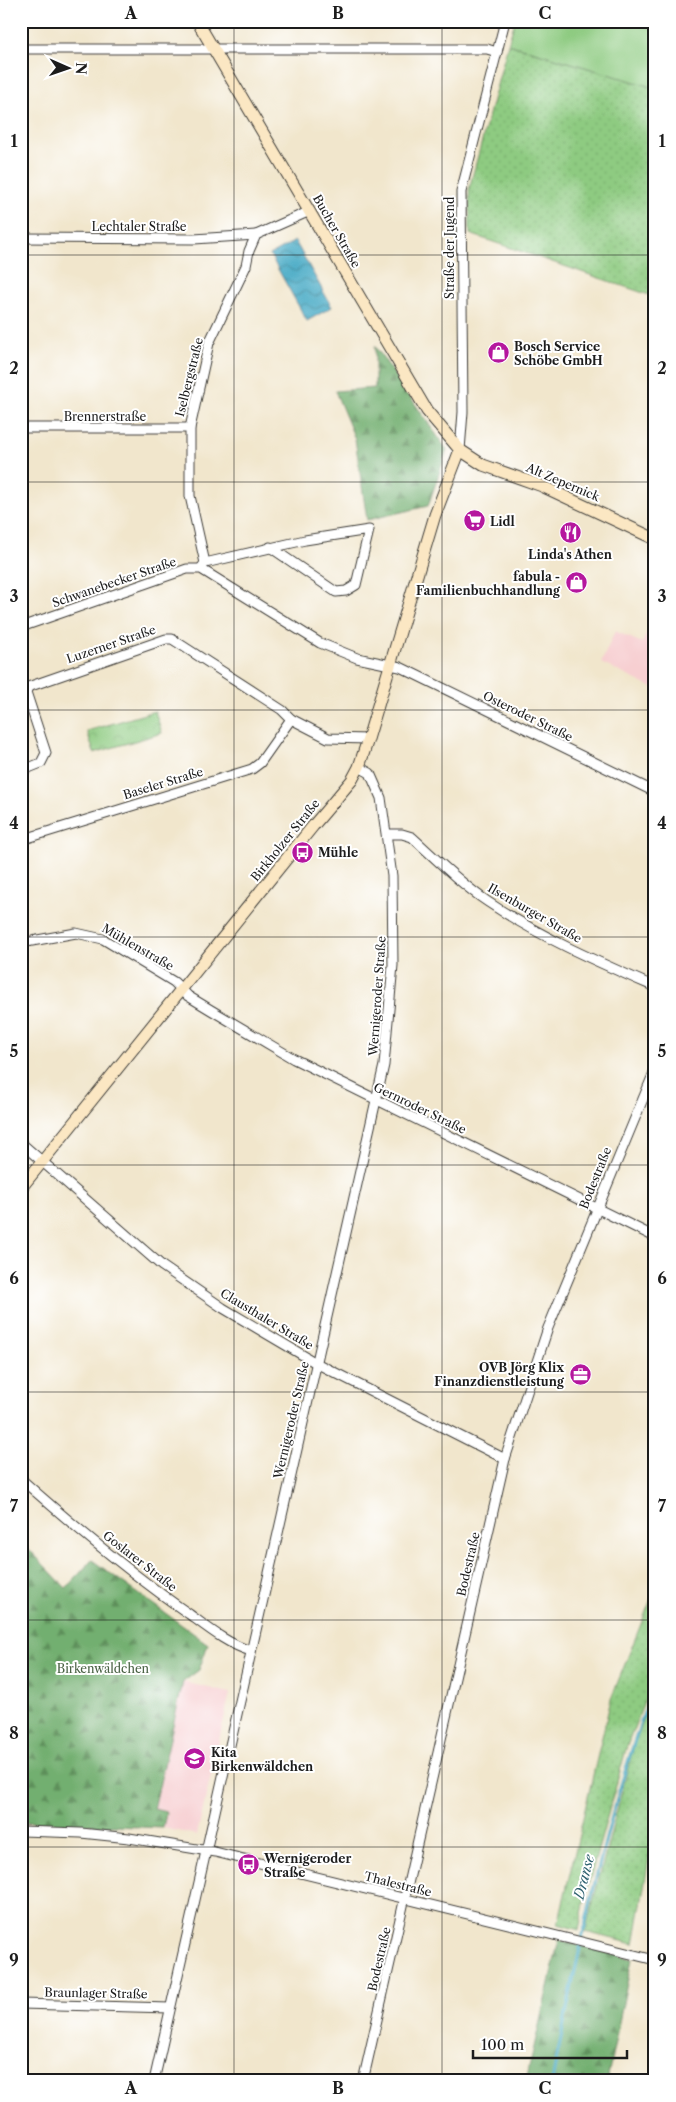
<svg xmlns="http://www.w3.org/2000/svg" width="676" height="2102" font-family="'Libre Caslon Text',serif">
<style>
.built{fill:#f7cfd1}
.grass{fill:url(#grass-dots);stroke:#55744e}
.forest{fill:url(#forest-firs);stroke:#476646}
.park{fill:url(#park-crowns);stroke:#55744e}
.pitch{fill:#8ecb81;stroke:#55744e}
.water{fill:url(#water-waves);stroke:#306270}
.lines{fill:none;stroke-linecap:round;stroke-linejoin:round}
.stream{stroke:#44a9c4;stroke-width:3}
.street-casing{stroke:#3c3a36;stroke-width:11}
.secondary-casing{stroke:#3c3a36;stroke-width:13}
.street{stroke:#fff;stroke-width:9}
.secondary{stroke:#fbe7c3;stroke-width:11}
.grid{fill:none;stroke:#1c1c1c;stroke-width:1;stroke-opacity:0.55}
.labels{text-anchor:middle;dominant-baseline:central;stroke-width:4;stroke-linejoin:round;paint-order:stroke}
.street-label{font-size:12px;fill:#1c1c1c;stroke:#fff}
.poi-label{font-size:12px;font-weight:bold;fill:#1c1c1c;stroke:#fff;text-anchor:start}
.park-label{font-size:12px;fill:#4a6244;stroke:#fff}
.water-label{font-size:14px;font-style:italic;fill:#306270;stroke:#fff}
.neatline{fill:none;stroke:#1c1c1c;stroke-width:2}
.grid-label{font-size:16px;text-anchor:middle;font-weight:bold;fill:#1c1c1c}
</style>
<defs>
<pattern id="grass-dots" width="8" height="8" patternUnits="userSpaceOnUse" patternTransform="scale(1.25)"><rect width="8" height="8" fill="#8ecb81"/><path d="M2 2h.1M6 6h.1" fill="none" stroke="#7aae6f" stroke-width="1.8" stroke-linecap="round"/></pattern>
<pattern id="forest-firs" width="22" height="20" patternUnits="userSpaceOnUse" patternTransform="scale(1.25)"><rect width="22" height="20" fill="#72af6f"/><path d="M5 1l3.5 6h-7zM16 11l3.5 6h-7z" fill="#5d8e5a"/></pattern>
<pattern id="park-crowns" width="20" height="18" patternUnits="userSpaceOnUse" patternTransform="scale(1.25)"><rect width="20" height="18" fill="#8ecb81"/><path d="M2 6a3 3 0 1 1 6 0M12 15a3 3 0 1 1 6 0" fill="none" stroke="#7aae6f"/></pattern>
<pattern id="water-waves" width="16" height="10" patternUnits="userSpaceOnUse" patternTransform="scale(1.25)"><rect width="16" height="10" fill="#44a9c4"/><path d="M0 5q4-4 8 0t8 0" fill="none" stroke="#38899e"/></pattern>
</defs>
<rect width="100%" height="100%" fill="#fff"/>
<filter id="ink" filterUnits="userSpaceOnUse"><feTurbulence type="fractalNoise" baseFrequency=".02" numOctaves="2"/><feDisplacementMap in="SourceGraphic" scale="10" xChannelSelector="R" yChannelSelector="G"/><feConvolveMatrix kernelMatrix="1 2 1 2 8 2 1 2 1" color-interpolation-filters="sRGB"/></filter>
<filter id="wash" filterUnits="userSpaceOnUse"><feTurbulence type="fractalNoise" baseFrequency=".0096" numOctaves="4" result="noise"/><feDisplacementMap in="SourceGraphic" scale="20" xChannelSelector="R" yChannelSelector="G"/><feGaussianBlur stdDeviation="1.12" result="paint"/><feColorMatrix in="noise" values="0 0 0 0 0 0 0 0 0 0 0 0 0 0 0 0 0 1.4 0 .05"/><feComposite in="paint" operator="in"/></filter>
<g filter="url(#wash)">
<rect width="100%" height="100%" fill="#f1e6cc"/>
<g class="built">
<path d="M 655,617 L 655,689 L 601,663 L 615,631 L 642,643 Z"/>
<path d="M 183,1682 L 230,1693 L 197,1835 L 163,1828 L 166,1812 L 154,1810 Z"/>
</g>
<g class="grass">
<path d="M 508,44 L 655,88 L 655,297 L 470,234 L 469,189 Z"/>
<path d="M 655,1589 L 655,1674 L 627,1746 L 586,1893 L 579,1930 L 558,1924 L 611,1699 Z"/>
<path d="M 655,1690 L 655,1824 L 634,1944 L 585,1932 L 634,1745 Z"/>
</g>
<g class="forest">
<path d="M 375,346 L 447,450 L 428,506 L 367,520 L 355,439 L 335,391 L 375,388 Z"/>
<path d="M 21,1541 L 66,1588 L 92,1560 L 208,1644 L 199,1670 L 183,1682 L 154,1809 L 166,1812 L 163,1828 L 21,1822 Z"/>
<path d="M 559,1940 L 632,1959 L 607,2081 L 526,2081 Z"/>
</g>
<path class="park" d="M 155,711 L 162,733 L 94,753 L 87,731 Z"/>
<path class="pitch" d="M 515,21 L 627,21 L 655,29 L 655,88 L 508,44 Z"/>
<path class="water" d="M 295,241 L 332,307 L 307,321 L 270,255 Z"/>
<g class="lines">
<path class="stream" d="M 552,2081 C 580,1946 606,1812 655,1683"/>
</g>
</g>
<g filter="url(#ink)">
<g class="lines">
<defs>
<g id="street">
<path d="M 21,49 L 487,49 L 497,52"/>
<path d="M 21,238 L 194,239 L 256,235"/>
<path d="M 21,428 L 190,428"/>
<path d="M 460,450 L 463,412 L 461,192 L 505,21"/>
<path d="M 205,563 L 190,496 L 190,428 L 209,343 L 246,266 L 249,251 L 256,235 L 310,211"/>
<path d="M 202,567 L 205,563 L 305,540 L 369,530 L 356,585 L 346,591 L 336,592 L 270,547"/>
<path d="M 21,627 L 187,569 L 201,569 L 320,643 L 357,658 L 400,667 L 655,792"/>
<path d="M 21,771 L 41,763 L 46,753 L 26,692 L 28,687 L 166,639 L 172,639 L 282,710 L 291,719 L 328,738 L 368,739"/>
<path d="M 388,834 L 402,834 L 412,837 C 436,859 461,884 488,902 C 540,937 598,962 655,987"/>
<path d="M 21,840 L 252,769 L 260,763 L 291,719"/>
<path d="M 21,943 L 76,933 L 103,939 L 174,982 L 188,996 L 211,1010 L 294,1059 L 655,1237"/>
<path d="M 21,1143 L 162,1266 L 223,1308 L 316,1363 L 505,1459"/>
<path d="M 21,1479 C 75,1527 130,1573 189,1614 C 208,1628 229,1645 251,1651"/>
<path d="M 21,1831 L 81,1833 L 129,1838 L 215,1852 L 655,1960"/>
<path d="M 21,2004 L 170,2008"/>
<path d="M 154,2081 L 384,1065 L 393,965 L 392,876 L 381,798 L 370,773 L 359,767"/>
<path d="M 363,2081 L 505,1459 L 548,1328 L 655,1070"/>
</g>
<g id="secondary">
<path d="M 197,21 L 427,411 L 460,450 L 483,465 L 542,486 L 655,539"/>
<path d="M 21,1188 L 313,826 L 352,780 L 359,767 L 368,739 L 435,515 L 460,450"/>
</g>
</defs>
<use href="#street" class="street-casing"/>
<use href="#secondary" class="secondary-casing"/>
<use href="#street" class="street"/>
<use href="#secondary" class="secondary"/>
</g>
</g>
<path class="grid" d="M 234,21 L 234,2081M 442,21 L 442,2081M 21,255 L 655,255M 21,482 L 655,482M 21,710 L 655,710M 21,937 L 655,937M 21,1165 L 655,1165M 21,1392 L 655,1392M 21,1620 L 655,1620M 21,1847 L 655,1847"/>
<defs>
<symbol id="shop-disc" viewBox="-11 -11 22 22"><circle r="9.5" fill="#b5179e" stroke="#fff"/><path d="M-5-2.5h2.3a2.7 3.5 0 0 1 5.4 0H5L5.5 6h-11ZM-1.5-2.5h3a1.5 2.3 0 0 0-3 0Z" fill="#fff"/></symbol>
<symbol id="supermarket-disc" viewBox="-11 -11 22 22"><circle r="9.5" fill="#b5179e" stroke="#fff"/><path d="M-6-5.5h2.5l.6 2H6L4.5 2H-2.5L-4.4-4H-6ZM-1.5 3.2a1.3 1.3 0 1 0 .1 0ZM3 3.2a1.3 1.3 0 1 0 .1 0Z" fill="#fff"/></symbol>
<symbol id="restaurant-disc" viewBox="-11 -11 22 22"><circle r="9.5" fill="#b5179e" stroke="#fff"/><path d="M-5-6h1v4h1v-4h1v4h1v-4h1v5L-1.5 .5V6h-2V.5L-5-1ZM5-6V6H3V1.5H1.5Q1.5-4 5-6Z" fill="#fff"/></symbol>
<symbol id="bus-disc" viewBox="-11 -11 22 22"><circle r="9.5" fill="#b5179e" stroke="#fff"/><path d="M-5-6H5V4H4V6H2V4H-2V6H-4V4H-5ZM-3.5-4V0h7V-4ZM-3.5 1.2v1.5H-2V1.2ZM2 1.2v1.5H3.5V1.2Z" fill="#fff"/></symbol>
<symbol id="office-disc" viewBox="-11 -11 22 22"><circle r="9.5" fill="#b5179e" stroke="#fff"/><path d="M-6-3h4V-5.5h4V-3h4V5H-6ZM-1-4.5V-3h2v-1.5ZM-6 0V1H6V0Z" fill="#fff"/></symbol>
<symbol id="school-disc" viewBox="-11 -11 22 22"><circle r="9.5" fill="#b5179e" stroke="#fff"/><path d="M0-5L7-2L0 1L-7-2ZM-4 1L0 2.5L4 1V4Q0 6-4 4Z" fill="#fff"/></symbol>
</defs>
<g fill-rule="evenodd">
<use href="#shop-disc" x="486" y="340" width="25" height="25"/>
<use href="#supermarket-disc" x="462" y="508" width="25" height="25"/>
<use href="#restaurant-disc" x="558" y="520" width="25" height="25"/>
<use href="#shop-disc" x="564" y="570" width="25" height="25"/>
<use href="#bus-disc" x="290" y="840" width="25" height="25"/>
<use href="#office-disc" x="568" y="1362" width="25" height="25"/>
<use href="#school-disc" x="182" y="1746" width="25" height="25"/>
<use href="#bus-disc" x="236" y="1852" width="25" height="25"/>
</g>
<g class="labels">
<g class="street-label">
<text x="139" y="226">Lechtaler Straße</text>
<text transform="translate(337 231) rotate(60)">Bucher Straße</text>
<text transform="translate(449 248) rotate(-90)">Straße der Jugend</text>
<text transform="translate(189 377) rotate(-76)">Iselbergstraße</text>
<text x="105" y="416">Brennerstraße</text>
<text transform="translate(563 482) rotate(23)">Alt Zepernick</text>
<text transform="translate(114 582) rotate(-19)">Schwanebecker Straße</text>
<text transform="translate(111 644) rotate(-19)">Luzerner Straße</text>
<text transform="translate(528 716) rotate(26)">Osteroder Straße</text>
<text transform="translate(163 783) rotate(-17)">Baseler Straße</text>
<text transform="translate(285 840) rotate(-51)">Birkholzer Straße</text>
<text transform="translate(535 913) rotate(30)">Ilsenburger Straße</text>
<text transform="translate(138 947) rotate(30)">Mühlenstraße</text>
<text transform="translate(377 996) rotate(-86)">Wernigeroder Straße</text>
<text transform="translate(420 1108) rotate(26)">Gernroder Straße</text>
<text transform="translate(595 1178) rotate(-68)">Bodestraße</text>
<text transform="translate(267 1319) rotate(31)">Clausthaler Straße</text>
<text transform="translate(291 1420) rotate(-77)">Wernigeroder Straße</text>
<text transform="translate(140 1561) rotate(38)">Goslarer Straße</text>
<text transform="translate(468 1564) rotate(-77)">Bodestraße</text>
<text transform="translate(398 1884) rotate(14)">Thalestraße</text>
<text transform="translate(379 1959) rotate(-77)">Bodestraße</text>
<text transform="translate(96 1993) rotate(1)">Braunlager Straße</text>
</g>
<g class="poi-label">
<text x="514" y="346">Bosch Service<tspan x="514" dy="14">Schöbe GmbH</tspan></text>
<text x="490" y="521">Lidl</text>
<text x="570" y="554" text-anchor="middle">Linda's Athen</text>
<text x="560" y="576" text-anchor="end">fabula -<tspan x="560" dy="14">Familienbuchhandlung</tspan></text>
<text x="318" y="852">Mühle</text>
<text x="564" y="1367" text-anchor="end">OVB Jörg Klix<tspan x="564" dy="14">Finanzdienstleistung</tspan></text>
<text x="211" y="1752">Kita<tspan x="211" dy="14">Birkenwäldchen</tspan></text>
<text x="264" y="1858">Wernigeroder<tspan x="264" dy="14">Straße</tspan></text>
</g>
<g class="park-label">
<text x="103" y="1668">Birkenwäldchen</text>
</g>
<g class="water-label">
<text transform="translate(584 1877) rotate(-76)">Dranse</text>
</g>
</g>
<rect width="676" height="2102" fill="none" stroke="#fff" stroke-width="55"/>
<g transform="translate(68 68) rotate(92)" stroke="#ffffff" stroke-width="4" paint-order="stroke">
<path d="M0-4L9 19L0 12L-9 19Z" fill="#1c1c1c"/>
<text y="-8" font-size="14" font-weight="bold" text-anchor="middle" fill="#1c1c1c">N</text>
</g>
<path d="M473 2050v8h154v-8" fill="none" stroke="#1c1c1c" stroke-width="2.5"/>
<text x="481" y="2050" font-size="15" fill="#1c1c1c" stroke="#ffffff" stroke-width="4" paint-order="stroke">100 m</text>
<rect x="28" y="28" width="620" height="2046" class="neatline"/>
<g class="grid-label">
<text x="131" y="19">A</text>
<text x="338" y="19">B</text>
<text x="545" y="19">C</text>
<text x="14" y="147">1</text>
<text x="662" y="147">1</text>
<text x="14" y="374">2</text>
<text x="662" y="374">2</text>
<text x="14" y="602">3</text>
<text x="662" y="602">3</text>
<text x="14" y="829">4</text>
<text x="662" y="829">4</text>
<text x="14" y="1057">5</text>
<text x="662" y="1057">5</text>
<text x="14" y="1284">6</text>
<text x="662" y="1284">6</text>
<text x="14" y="1512">7</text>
<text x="662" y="1512">7</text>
<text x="14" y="1739">8</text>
<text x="662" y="1739">8</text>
<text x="14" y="1966">9</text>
<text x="662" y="1966">9</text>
<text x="131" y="2094">A</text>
<text x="338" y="2094">B</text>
<text x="545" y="2094">C</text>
</g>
</svg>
